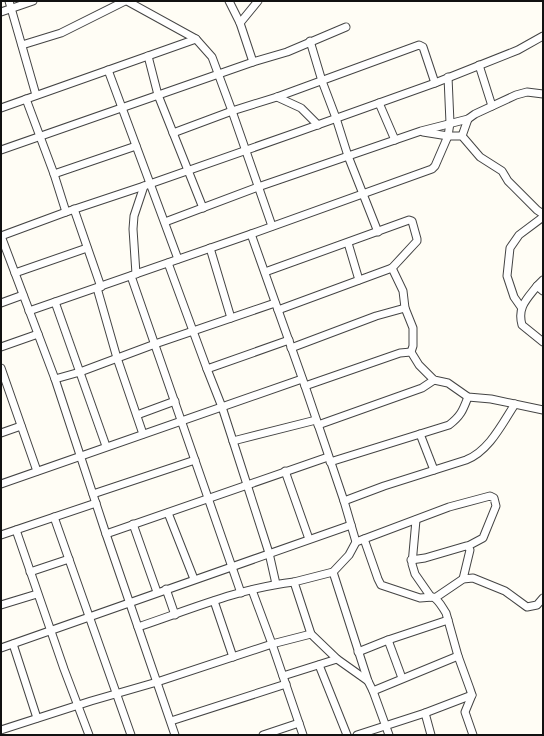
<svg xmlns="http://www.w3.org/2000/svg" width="544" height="736" font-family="'Times New Roman',serif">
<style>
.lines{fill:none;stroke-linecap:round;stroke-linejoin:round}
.minor-casing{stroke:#444;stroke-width:9}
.minor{stroke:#fff;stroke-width:7}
</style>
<rect width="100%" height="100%" fill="#fffdf5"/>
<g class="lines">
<defs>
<g id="minor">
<path d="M 9,1 L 36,95"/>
<path d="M 127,1 L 196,39 L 212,57 L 232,111 L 272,226"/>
<path d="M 229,1 L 240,23 L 253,62"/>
<path d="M 1,12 L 33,1"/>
<path d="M 240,23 L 258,1"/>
<path d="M 310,41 L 322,81 L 336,118 L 348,156 L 378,232"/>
<path d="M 22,45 L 61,33 L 125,1"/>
<path d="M 148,56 L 158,95 L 203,208"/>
<path d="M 479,65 L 492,106"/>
<path d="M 108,70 L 178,259"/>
<path d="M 277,97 L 301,108 L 318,125"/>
<path d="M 26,99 L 54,174 L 66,212"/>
<path d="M 379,103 L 395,140"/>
<path d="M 1,108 L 196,39"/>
<path d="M 423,132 L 448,136 L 462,136 L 480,157 L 502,171 L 508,181 L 537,210 L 543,214"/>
<path d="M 173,133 L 232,111 L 277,97 L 419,45 L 423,47 L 435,83"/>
<path d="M 462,136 L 468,119"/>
<path d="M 1,150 L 253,62 L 287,52 L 346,27"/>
<path d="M 54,174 L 136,146"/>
<path d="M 74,209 L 101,287"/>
<path d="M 165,222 L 258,187 L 421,131 L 468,119 L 475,114 L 516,95 L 527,92 L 543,94"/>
<path d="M 251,234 L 305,386 L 344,501 L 356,542"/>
<path d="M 1,236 L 66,212 L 144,186 L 295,133 L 435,83 L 518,50 L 543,36"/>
<path d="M 1,236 L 55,379 L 106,534 L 175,735"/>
<path d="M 348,243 L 359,280"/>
<path d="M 210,248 L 231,318"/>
<path d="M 168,263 L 207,369 L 289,340"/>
<path d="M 392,268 L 403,291 L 405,308 L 413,328 L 413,346 L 411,352"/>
<path d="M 265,272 L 409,220 L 412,221 L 417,239 L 417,241 L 392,268 L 278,310"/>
<path d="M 15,273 L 87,248"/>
<path d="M 136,274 L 133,229 L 134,216 L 144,186"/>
<path d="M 131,276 L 241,593"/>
<path d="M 543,280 L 537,286 L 543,291"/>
<path d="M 537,286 C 527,299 517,307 522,325 L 543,342"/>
<path d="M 97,288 L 117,358 L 143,434"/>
<path d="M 55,302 L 106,446"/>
<path d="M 1,303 L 23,295"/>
<path d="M 521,307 L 514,297 L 507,276 L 510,248 L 519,235 L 543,217"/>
<path d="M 29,311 L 251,234 L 432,169 L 435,166 L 448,136 L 450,123 L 448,77"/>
<path d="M 1,347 L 38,334"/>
<path d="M 291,348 L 376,316 L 405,308"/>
<path d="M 1,368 L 37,471"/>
<path d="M 207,369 L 222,407 L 233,441 L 316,420"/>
<path d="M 55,379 L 80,372 L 155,344 L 275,303"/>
<path d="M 305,386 L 400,353 L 411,352 L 419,365 L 434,380 L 448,383 L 468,397 L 491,399 L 543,410"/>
<path d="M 137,415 L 175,401"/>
<path d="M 318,425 L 422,388 L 434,380"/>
<path d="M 1,433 L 21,426"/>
<path d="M 420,434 L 434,470"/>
<path d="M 233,441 L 269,553 L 276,584"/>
<path d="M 330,462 L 449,425 C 461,416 463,410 468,397"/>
<path d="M 285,471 L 309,539"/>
<path d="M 1,484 L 302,379"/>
<path d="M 93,494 L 195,460"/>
<path d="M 344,501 L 384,486 L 466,460 C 489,451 502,424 515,404"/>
<path d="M 168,513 L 194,579"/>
<path d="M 54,517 L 131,735"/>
<path d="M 416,520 L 412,564 L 415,574 L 431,597"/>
<path d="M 133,524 L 157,592"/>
<path d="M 16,530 L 64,669 L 89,735"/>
<path d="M 106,534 L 328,457"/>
<path d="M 1,535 L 96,503"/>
<path d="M 364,539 L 378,579 L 381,585 L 420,598 L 433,597 C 439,600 442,607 446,613 L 458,656 L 470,689 L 472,695 L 465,712 L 473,735"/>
<path d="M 30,572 L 69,559"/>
<path d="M 333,572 L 368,681 L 373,691 L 389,735"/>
<path d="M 463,579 L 470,550 L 468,546"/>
<path d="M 166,589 L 175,615"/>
<path d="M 252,590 L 272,644 L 303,735"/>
<path d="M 435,598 L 463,579 L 473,578 L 505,591 L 527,607 L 537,605 L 543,598"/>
<path d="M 214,601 L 233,657"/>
<path d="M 1,605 L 37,594"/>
<path d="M 138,627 C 189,610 240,588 294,582"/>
<path d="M 311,634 L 294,582 L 333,572 L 349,555 L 356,542 L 364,539 L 449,507 L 490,496 L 494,498 L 496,506 L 483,538 L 468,546 L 466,546 L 425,558 L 411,560"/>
<path d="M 388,640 L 402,678"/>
<path d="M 13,644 L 37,718"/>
<path d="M 1,648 L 351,525"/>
<path d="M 358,652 L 388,640 L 448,620"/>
<path d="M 319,665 L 347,735"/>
<path d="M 283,676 L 337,659"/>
<path d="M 373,691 L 458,656"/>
<path d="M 425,713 L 472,695"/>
<path d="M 171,721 L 286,684"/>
<path d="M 1,730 L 91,701 L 157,682 L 272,644 L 311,634 L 337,659 L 368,681"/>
<path d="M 263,735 L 299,723"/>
<path d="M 357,735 L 425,713 L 431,735"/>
</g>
</defs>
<use href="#minor" class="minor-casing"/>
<use href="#minor" class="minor"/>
</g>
<rect width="544" height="736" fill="none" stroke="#111111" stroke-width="4"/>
</svg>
